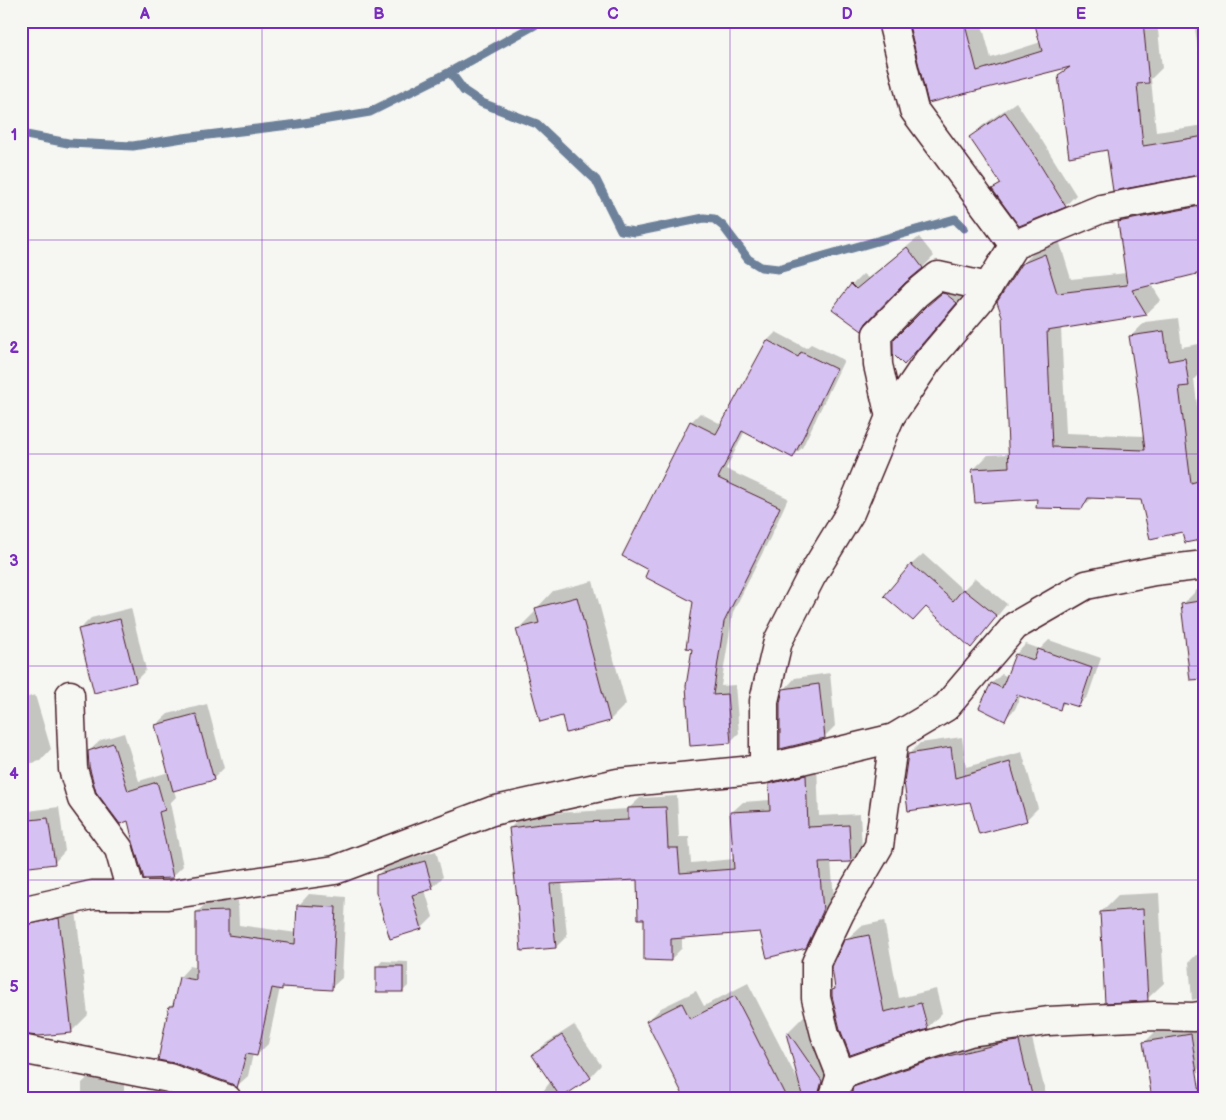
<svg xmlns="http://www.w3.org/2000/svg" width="1226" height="1120" font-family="'Balsamiq Sans',sans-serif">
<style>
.shadow{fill:#0003}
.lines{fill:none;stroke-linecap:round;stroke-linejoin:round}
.stream{stroke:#6d819a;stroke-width:9}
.building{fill:#d6c2f2;stroke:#4a1f2b}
.minor-casing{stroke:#4a1f2b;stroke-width:31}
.minor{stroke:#f6f6f2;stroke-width:28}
.grid{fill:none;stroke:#7b2cbf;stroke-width:1;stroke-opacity:0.55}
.neatline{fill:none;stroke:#7b2cbf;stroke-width:2}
.grid-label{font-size:16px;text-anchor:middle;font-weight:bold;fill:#7b2cbf}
</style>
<rect width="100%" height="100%" fill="#f6f6f2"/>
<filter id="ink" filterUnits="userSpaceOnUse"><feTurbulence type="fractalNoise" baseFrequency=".02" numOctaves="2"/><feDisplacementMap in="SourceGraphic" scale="10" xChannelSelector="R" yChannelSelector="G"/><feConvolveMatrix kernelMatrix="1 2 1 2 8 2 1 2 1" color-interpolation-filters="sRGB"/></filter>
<g filter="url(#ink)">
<g class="shadow">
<path d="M 911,21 L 981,21 L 991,58 L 1041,42 L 1035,21 L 1157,21 L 1162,68 L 1151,79 L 1156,132 L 1205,125 L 1205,173 L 1108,149 L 1059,76 L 1069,66 L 929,101 Z"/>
<path d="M 1194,21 L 1205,21 L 1205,98 Z"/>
<path d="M 1016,102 L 1041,139 L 1076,195 L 1065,206 L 994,190 L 1001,182 L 971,138 L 982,126 Z"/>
<path d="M 1205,193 L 1205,286 L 1202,287 L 1196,273 L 1151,284 L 1161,300 L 1146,314 L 1061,328 L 1066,433 L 1144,436 L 1130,337 L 1145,322 L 1178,318 L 1182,347 L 1199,344 L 1203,370 L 1194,379 L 1205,469 L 1205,537 L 1183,530 L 1142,499 L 1093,497 L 1082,508 L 1038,498 L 974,469 L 988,455 L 1009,454 L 1022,264 L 1037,250 L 1059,240 L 1071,279 L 1127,273 L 1119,222 L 1134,208 Z"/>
<path d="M 919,237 L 934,256 L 923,267 L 905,281 L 877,310 L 873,319 L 862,330 L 852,285 L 863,274 L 868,278 Z"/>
<path d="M 954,282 L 967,291 L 915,353 L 904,364 L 894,341 L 939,295 Z"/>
<path d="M 776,332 L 806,348 L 811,344 L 844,360 L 802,448 L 793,456 L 745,431 L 726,469 L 788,498 L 771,536 L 733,612 L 721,686 L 735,685 L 739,733 L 730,742 L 693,648 L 694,601 L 691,422 L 700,413 L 723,425 L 768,340 Z"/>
<path d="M 923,554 L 963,590 L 975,578 L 1007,604 L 982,635 L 971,646 L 926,605 L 911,565 Z"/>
<path d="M 593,581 L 626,704 L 610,720 L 562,715 L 518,629 L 535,612 L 538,612 L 537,608 L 553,591 Z"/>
<path d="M 1205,587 L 1205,671 L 1182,605 L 1199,588 Z"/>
<path d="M 131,608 L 146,670 L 135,681 L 79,630 L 91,618 Z"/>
<path d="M 1049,640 L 1101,658 L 1088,696 L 1078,706 L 1066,702 L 1059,708 L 1021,695 L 1015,709 L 1005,719 L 992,683 L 1002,674 L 1008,677 L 1016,654 L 1026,644 L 1040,649 Z"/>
<path d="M 830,673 L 835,726 L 824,737 L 784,690 L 795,678 Z"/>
<path d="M 35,695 L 51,749 L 40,761 L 21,766 L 21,699 Z"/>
<path d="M 207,704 L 224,768 L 213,779 L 174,790 L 176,797 L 170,803 L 183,866 L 172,877 L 129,820 L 89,751 L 101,740 L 124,733 L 139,781 L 169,772 L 156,725 L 168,714 Z"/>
<path d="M 962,737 L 966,767 L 1022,752 L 1038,808 L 1026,820 L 971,801 L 909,754 L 920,743 Z"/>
<path d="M 817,765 L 819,816 L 860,814 L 862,849 L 851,860 L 831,861 L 834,899 L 817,936 L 805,947 L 761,931 L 682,937 L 682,948 L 671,959 L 646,918 L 638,878 L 562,882 L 567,936 L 556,947 L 510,828 L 521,817 L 554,813 L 628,809 L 640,798 L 677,796 L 679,837 L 689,837 L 691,863 L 734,859 L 731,813 L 743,802 L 770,800 L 770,784 L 781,773 Z"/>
<path d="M 59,807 L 65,851 L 54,863 L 21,851 L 21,819 L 28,811 Z"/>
<path d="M 436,851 L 443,877 L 432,888 L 425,890 L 433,917 L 422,928 L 390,937 L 377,876 L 388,864 Z"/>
<path d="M 1159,893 L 1164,983 L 1147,999 L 1101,912 L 1118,895 Z"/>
<path d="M 309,894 L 346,897 L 342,978 L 331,988 L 284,986 L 281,988 L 280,988 L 268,1044 L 257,1055 L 253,1054 L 248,1076 L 237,1086 L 170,1006 L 175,1001 L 180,977 L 190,966 L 198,968 L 197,912 L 208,902 L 238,901 L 239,925 L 297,933 L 299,905 Z"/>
<path d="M 75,902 L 88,1015 L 71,1032 L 21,1018 L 21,906 Z"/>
<path d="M 884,921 L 899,998 L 936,989 L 942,1013 L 927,1028 L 851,1054 L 833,990 L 836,987 L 845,941 L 861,926 Z"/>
<path d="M 1196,955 L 1205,955 L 1205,998 L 1192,1000 L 1189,962 Z"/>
<path d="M 382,961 L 408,962 L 408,986 L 403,991 L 377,967 Z"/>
<path d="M 748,983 L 799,1083 L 800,1082 L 787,1033 L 804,1016 L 839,1064 L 834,1080 L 815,1099 L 686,1099 L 648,1021 L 661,1008 L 696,991 L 704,1006 Z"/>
<path d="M 1205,1019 L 1205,1063 L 1196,1072 L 1144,1043 L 1161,1026 Z"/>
<path d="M 574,1025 L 601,1065 L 590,1077 L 557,1099 L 537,1099 L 551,1081 L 534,1055 L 545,1044 Z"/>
<path d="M 1030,1030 L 1047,1099 L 855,1099 L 854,1088 L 866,1076 L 948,1048 Z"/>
<path d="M 94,1072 L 124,1072 L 124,1099 L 82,1099 L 82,1083 Z"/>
</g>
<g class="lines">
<g class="stream">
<path d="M 450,72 L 464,91 L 482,103 L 537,124 L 596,180 L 621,230 L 635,232 L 704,218 L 714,219 L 723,226 L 748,259 L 761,267 L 778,269 L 955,219 L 964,228"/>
<path d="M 21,134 L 68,143 L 133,146 L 183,138 L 298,124 L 370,112 L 450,72 L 542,21"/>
</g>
</g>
<g class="building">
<path d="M 908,21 L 964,21 L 977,71 L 1042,51 L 1034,21 L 1143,21 L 1149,83 L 1137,84 L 1143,146 L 1205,136 L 1205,174 L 1113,191 L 1107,150 L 1069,157 L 1058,75 L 1070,67 L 928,103 Z"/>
<path d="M 1005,112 L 1031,150 L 1066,207 L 1019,226 L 992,189 L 1001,184 L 969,137 Z"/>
<path d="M 1205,205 L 1205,272 L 1132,290 L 1147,315 L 1047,331 L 1052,447 L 1145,450 L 1138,393 L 1129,336 L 1164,331 L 1168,361 L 1185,358 L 1189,386 L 1179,387 L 1191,483 L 1205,479 L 1205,539 L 1185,543 L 1182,532 L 1150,539 L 1141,500 L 1088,498 L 1082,509 L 1036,508 L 1037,499 L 975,503 L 972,469 L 1009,467 L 1002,316 L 997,302 L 1021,264 L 1045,254 L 1057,293 L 1127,285 L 1118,222 Z"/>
<path d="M 907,247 L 923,268 L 905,283 L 866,323 L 862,331 L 832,309 L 851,284 L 856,289 Z"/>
<path d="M 942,293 L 946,294 L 957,303 L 904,365 L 893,354 L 893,340 L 927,306 Z"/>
<path d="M 767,340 L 798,357 L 801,352 L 836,369 L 793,458 L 742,431 L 718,478 L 780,507 L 762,546 L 724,622 L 713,695 L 727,694 L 731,743 L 690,746 L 686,686 L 692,649 L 686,648 L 693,602 L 645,577 L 648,570 L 622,556 L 690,421 L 716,434 Z"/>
<path d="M 911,564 L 953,601 L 963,589 L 997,616 L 971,648 L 926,607 L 913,621 L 884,596 Z"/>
<path d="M 577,597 L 610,721 L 566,733 L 562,716 L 540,722 L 526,670 L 527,669 L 516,629 L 539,623 L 535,608 Z"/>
<path d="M 1205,600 L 1205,679 L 1190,680 L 1181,604 Z"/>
<path d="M 120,619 L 136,682 L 94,693 L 78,629 Z"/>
<path d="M 1038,649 L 1092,668 L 1079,707 L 1062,702 L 1060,710 L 1017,695 L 1005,721 L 979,708 L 991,683 L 1002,688 L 1015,654 L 1034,660 Z"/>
<path d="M 819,684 L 825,738 L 780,749 L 780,703 L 783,689 Z"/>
<path d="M 196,714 L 214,780 L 173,791 L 155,725 Z"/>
<path d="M 113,743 L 128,791 L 157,782 L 165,810 L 159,812 L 173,878 L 144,879 L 133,842 L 128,821 L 120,824 L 96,792 L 89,766 L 88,751 Z"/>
<path d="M 951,747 L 955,778 L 1010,762 L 1027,821 L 979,834 L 970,802 L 908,811 L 904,782 L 908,754 Z"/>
<path d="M 806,775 L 808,827 L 849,825 L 851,862 L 819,863 L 823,911 L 806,948 L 767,958 L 760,932 L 671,939 L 671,961 L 644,960 L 644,919 L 638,919 L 637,880 L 550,884 L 556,948 L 521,951 L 517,899 L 509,828 L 541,824 L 628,820 L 628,808 L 666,807 L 668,848 L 678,848 L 680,873 L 734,869 L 730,812 L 770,810 L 769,784 Z"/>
<path d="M 48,818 L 55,864 L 21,868 L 21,821 Z"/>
<path d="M 425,861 L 433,889 L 412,895 L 422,929 L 390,939 L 376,892 L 376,875 Z"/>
<path d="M 297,905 L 336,907 L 332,990 L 282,987 L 282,990 L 272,988 L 257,1056 L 246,1054 L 237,1088 L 232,1084 L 174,1063 L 158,1060 L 169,1006 L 173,1006 L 179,977 L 196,980 L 196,912 L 228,911 L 228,935 L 295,944 Z"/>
<path d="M 1143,909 L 1148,1001 L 1105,1003 L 1100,912 Z"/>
<path d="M 59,918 L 72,1033 L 38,1036 L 21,1034 L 21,926 Z"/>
<path d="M 869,935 L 884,1012 L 921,1003 L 928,1029 L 850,1055 L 840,1029 L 832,996 L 832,990 L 835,989 L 832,967 L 844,940 Z"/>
<rect x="376" y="966" width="27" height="26"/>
<path d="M 735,996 L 747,1019 L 787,1099 L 685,1099 L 646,1021 L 682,1003 L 690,1019 Z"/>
<path d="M 788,1032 L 822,1081 L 817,1099 L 803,1099 L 786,1033 Z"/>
<path d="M 1191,1034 L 1201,1099 L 1152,1099 L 1143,1042 Z"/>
<path d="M 562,1035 L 591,1078 L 561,1098 L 532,1055 Z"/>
<path d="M 1019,1041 L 1033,1099 L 854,1099 L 852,1091 L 853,1087 L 902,1070 L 936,1059 L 1003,1043 Z"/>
</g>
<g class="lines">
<defs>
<g id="minor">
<path d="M 892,21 L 914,110 L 1014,245"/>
<path d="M 890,417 L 878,365 L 877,334 L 916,294 L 938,276 L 988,287"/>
<path d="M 70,695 L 73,769 L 82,799 L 119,849 L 132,895"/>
<path d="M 764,769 L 764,701 L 778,641 L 811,577 L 850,513 L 890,417 L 928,361 L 979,301 L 1014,245 L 1101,209 L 1205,189"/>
<path d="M 21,911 L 92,895 L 167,895 L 335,870 L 492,811 L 618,783 L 764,769 L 894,738 L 946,707 L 1015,626 L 1086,585 L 1154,571 L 1205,565"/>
<path d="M 21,1049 L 169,1078 L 227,1099"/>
<path d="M 841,1075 L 825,1034 L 816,998 L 816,963 L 840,913 L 879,846 L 894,738"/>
<path d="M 833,1099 L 841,1075 L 897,1055 L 970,1032 L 1048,1021 L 1154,1016 L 1193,1017 L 1205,1015"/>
</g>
</defs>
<use href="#minor" class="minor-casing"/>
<use href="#minor" class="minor"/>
</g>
</g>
<path class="grid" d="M 262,21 L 262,1099M 496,21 L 496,1099M 730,21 L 730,1099M 964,21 L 964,1099M 21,240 L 1205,240M 21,454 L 1205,454M 21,666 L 1205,666M 21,880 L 1205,880"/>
<rect width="1226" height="1120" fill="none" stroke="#f6f6f2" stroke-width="55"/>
<rect x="28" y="28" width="1170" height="1064" class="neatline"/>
<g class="grid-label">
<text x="145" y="19">A</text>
<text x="379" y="19">B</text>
<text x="613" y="19">C</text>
<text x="847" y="19">D</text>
<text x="1081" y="19">E</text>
<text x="14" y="140">1</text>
<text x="14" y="353">2</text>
<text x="14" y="566">3</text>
<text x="14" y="779">4</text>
<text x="14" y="992">5</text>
</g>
</svg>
